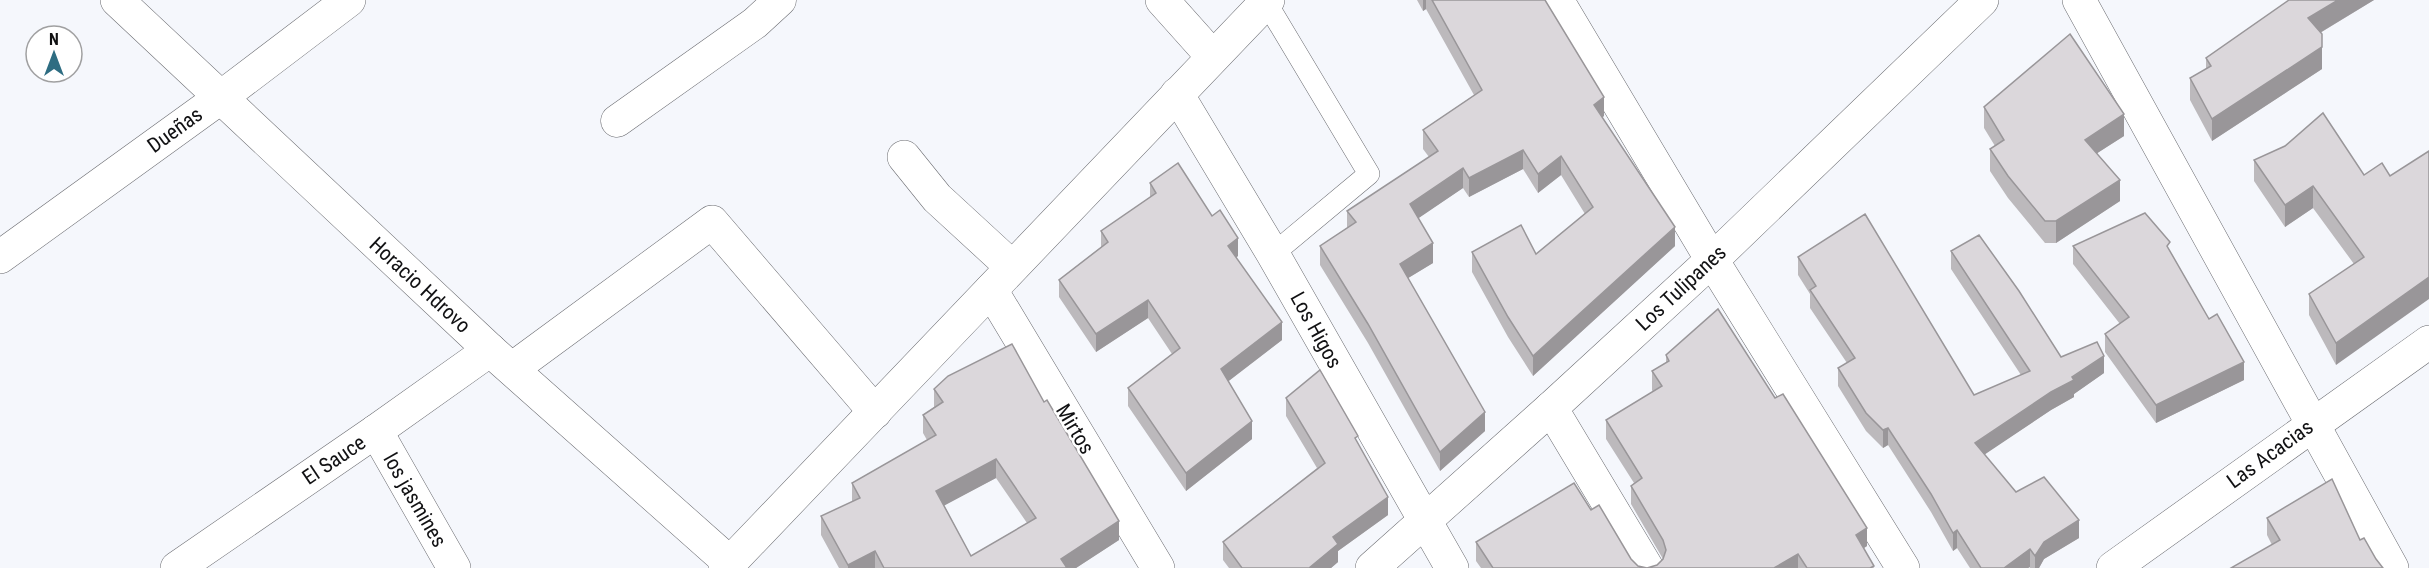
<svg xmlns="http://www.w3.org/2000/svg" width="2429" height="568" font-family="'Roboto Condensed',sans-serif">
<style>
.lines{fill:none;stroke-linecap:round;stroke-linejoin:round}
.service-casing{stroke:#6b6c71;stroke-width:22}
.pedestrian-casing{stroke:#6b6c71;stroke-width:33}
.minor-casing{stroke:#6b6c71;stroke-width:34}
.service{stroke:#fff;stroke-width:21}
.pedestrian{stroke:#fff;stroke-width:32}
.minor{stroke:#fff;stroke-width:33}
.wall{fill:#bcb9bc;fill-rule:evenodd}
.shaded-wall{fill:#999699}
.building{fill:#dbd7db;stroke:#999699;stroke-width:1.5;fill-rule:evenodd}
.labels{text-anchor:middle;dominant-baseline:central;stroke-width:5;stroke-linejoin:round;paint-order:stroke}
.street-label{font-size:21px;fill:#111113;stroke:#fff}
</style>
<rect width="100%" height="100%" fill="#f5f7fc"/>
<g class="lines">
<defs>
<path id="service" d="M 1266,2 L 1369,174 L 1273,254"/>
<path id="pedestrian" d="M 617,121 L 755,23 L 780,0"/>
<g id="minor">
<path d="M 117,0 L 490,350 L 730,563"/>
<path d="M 1162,0 L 1213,57"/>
<path d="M 1557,0 L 1712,260 L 1903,568"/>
<path d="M 2079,0 L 2392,568"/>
<path d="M 1177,94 L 1273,254 L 1452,568"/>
<path d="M 904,157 L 937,198 L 1012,267"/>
<path d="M 0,257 L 220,98 L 349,0"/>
<path d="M 991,290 L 1158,568"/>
<path d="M 512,369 L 712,222 L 875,412"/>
<path d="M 1551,408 L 1647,568"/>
<path d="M 376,431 L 454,568"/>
<path d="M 177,568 L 376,431 L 490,350"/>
<path d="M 725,568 L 1268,0"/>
<path d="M 1372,568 L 1551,408 L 1712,260 L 1982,0"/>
<path d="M 2113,568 L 2429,342"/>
</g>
</defs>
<use href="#service" class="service-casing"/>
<use href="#pedestrian" class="pedestrian-casing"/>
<use href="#minor" class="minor-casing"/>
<use href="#service" class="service"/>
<use href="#pedestrian" class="pedestrian"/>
<use href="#minor" class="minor"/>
</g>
<g class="wall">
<path d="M 1417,0 L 1545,0 L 1604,116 L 1602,117 L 1675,246 L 1533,376 L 1508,337 L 1472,272 L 1472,252 L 1536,254 L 1585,214 L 1561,175 L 1538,193 L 1523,169 L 1469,197 L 1463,188 L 1418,218 L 1433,263 L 1408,278 L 1485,431 L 1440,471 L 1368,343 L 1320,265 L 1320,246 L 1347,228 L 1347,211 L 1429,157 L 1423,149 L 1423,130 L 1474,95 L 1426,9 L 1423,11 Z"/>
<path d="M 2289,0 L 2374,0 L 2320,33 L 2322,69 L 2212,141 L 2190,100 L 2190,78 L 2206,69 L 2206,58 Z"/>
<path d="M 1984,107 L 2124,136 L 2097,153 L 2120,201 L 2056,243 L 2045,243 L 2008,198 L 1990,171 L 1990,149 L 1995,146 L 1984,128 Z"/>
<path d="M 2254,160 L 2364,175 L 2390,176 L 2336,365 L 2309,315 L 2309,294 L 2354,264 L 2313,208 L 2285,227 L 2254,181 Z"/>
<path d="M 1150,183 L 1238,256 L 1236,257 L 1282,340 L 1228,381 L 1252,439 L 1186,491 L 1128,406 L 1128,388 L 1172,354 L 1148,318 L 1096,352 L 1059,297 L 1059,280 L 1101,247 L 1101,231 L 1150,197 Z"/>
<path d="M 2073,246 L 2170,252 L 2244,380 L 2156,423 L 2105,352 L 2105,334 L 2120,324 L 2073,264 Z"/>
<path d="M 1951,251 L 2061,357 L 2104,373 L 2074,394 L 2074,397 L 2051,410 L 1984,454 L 2016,492 L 2079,538 L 2044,559 L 2039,568 L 2030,568 L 2030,567 L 2028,568 L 1970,568 L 1957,548 L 1953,551 L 1931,512 L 1888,445 L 1883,448 L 1866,431 L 1838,386 L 1838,368 L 1847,363 L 1810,308 L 1810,294 L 1798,275 L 1798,257 L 1974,395 L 2021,375 L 1951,269 Z"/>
<path d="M 1666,355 L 1867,546 L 1864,548 L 1874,568 L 1481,568 L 1476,561 L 1476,542 L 1591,510 L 1631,559 L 1638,566 L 1647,568 L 1657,565 L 1663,559 L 1631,504 L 1631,486 L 1634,483 L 1606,439 L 1606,420 L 1653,392 L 1652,390 L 1652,371 L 1666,363 Z"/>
<path d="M 934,389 L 1119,540 L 1076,568 L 839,568 L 821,535 L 821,516 L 852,502 L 852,483 L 927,440 L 923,433 L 923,415 L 934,407 ZM 996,478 L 1027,523 L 971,556 L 944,505 Z"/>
<path d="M 1286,398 L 1358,443 L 1388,515 L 1338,551 L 1338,562 L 1331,568 L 1229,568 L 1223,560 L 1223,542 L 1317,468 L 1286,416 Z"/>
<path d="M 2267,518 L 2360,540 L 2376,559 L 2272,545 L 2267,535 Z"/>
</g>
<g class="shaded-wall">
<path d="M 1423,0 L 1426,0 L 1426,9 L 1423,11 Z"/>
<path d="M 2338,0 L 2374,0 L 2308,40 L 2308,18 Z"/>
<path d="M 2322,47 L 2322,69 L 2212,141 L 2212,119 Z"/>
<path d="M 1604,97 L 1604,116 L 1594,124 L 1594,105 Z"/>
<path d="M 2124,114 L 2124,136 L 2085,161 L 2085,140 Z"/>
<path d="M 1523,150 L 1523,169 L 1469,197 L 1469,178 Z"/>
<path d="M 1561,156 L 1561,175 L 1538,193 L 1538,174 Z"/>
<path d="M 1463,168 L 1463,188 L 1410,224 L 1410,204 Z"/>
<path d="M 2120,180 L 2120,201 L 2056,243 L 2056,221 Z"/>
<path d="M 2313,186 L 2313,208 L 2285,227 L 2285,205 Z"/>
<path d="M 1675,227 L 1675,246 L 1533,376 L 1533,356 Z"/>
<path d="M 1238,238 L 1238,256 L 1228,264 L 1228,246 Z"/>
<path d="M 1433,243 L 1433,263 L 1400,283 L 1400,264 Z"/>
<path d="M 2429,277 L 2429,299 L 2336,365 L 2336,343 Z"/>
<path d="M 1148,300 L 1148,318 L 1096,352 L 1096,334 Z"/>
<path d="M 1282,322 L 1282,340 L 1221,387 L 1221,369 Z"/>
<path d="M 2104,356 L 2104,373 L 2074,394 L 2074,397 L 2051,410 L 1975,461 L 1975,443 Z"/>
<path d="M 2244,362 L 2244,380 L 2156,423 L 2156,405 Z"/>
<path d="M 1485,412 L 1485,431 L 1440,471 L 1440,452 Z"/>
<path d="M 1252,421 L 1252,439 L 1186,491 L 1186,473 Z"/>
<path d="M 1888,428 L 1888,445 L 1883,448 L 1883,430 Z"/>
<path d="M 996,459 L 996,478 L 936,510 L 936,491 Z"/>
<path d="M 1388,497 L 1388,515 L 1338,551 L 1338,562 L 1331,568 L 1309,568 L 1333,537 Z"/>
<path d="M 2079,520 L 2079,538 L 2044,559 L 2039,568 L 2035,568 L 2035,556 L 2044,542 Z"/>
<path d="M 1119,521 L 1119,540 L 1076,568 L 1061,568 L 1061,559 Z"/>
<path d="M 1867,528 L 1867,546 L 1856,553 L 1856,535 Z"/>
<path d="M 1957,530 L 1957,548 L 1953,551 L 1953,533 Z"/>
<path d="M 2030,549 L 2030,567 L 2028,568 L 2004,568 Z"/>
<path d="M 875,551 L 875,568 L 848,568 L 848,565 Z"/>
<path d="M 1798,554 L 1798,568 L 1774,568 Z"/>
</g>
<g class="building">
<path d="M 1432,0 L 1545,0 L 1604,97 L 1594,105 L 1675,227 L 1533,356 L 1508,317 L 1472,252 L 1521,225 L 1536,254 L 1593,207 L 1561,156 L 1538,174 L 1523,150 L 1469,178 L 1463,168 L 1410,204 L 1433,243 L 1400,264 L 1485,412 L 1440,452 L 1368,324 L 1320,246 L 1356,222 L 1347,211 L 1438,151 L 1423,130 L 1482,90 Z"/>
<path d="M 2289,0 L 2338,0 L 2308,18 L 2322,34 L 2322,47 L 2212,119 L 2190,78 L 2211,66 L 2206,58 Z"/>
<path d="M 2070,34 L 2124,114 L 2085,140 L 2120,180 L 2056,221 L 2045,221 L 2008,176 L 1990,149 L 2004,140 L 1984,107 Z"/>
<path d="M 2323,113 L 2364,175 L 2382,163 L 2390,176 L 2429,151 L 2429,277 L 2336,343 L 2309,294 L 2364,257 L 2313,186 L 2285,205 L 2254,160 L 2285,146 Z"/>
<path d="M 1178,163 L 1212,216 L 1220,210 L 1238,238 L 1228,246 L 1282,322 L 1221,369 L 1252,421 L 1186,473 L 1128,388 L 1180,348 L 1148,300 L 1096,334 L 1059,280 L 1108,242 L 1101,231 L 1156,193 L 1150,183 Z"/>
<path d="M 2145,213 L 2170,242 L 2167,246 L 2209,319 L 2217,314 L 2244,362 L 2156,405 L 2105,334 L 2129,317 L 2073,246 Z"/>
<path d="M 1865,214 L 1974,395 L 2030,371 L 1951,251 L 1979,235 L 2019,291 L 2061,357 L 2097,342 L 2104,356 L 2072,377 L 2074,380 L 2051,392 L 1975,443 L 2016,492 L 2044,477 L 2079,520 L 2044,542 L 2035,556 L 2030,549 L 2004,568 L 1981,568 L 1957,530 L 1953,533 L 1931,494 L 1888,428 L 1883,430 L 1866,413 L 1838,368 L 1855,358 L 1810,290 L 1816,286 L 1798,257 Z"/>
<path d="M 1718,309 L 1775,398 L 1783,394 L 1867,528 L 1856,535 L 1874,566 L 1870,568 L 1807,568 L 1798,554 L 1774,568 L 1493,568 L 1476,542 L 1574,483 L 1591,510 L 1599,505 L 1631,559 L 1638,566 L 1647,568 L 1657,565 L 1663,559 L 1666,550 L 1663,540 L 1631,486 L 1642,478 L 1606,420 L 1662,386 L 1652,371 L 1669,361 L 1666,355 Z"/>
<path d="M 1012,344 L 1044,402 L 1047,400 L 1119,521 L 1061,559 L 1067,568 L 884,568 L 875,551 L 848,565 L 821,516 L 860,498 L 852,483 L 936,435 L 923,415 L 943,402 L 934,389 L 948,376 ZM 996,459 L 1036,518 L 971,556 L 936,491 Z"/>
<path d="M 1320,370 L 1358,436 L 1355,438 L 1388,497 L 1333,537 L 1338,544 L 1309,568 L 1242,568 L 1223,542 L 1325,463 L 1286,398 Z"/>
<path d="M 2332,479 L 2360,540 L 2364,538 L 2376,559 L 2383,568 L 2231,568 L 2280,540 L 2267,518 Z"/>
</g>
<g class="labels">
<g class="street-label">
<text transform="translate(175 130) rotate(-36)">Dueñas</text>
<text transform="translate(420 285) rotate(43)">Horacio Hdrovo</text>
<text transform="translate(1681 288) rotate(-43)">Los Tulipanes</text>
<text transform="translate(1316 330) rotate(61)">Los Higos</text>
<text transform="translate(1075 429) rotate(59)">Mirtos</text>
<text transform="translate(2270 454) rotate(-36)">Las Acacias</text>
<text transform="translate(334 460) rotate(-34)">El Sauce</text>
<text transform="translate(415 500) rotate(60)">los jasmines</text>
</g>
</g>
<g transform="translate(54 54)"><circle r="28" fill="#ffffff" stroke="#a0a0a1" stroke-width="1.5"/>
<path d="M0-4.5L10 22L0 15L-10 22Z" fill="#2e6d82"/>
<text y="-9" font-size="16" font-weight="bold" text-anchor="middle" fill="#111113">N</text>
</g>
</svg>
